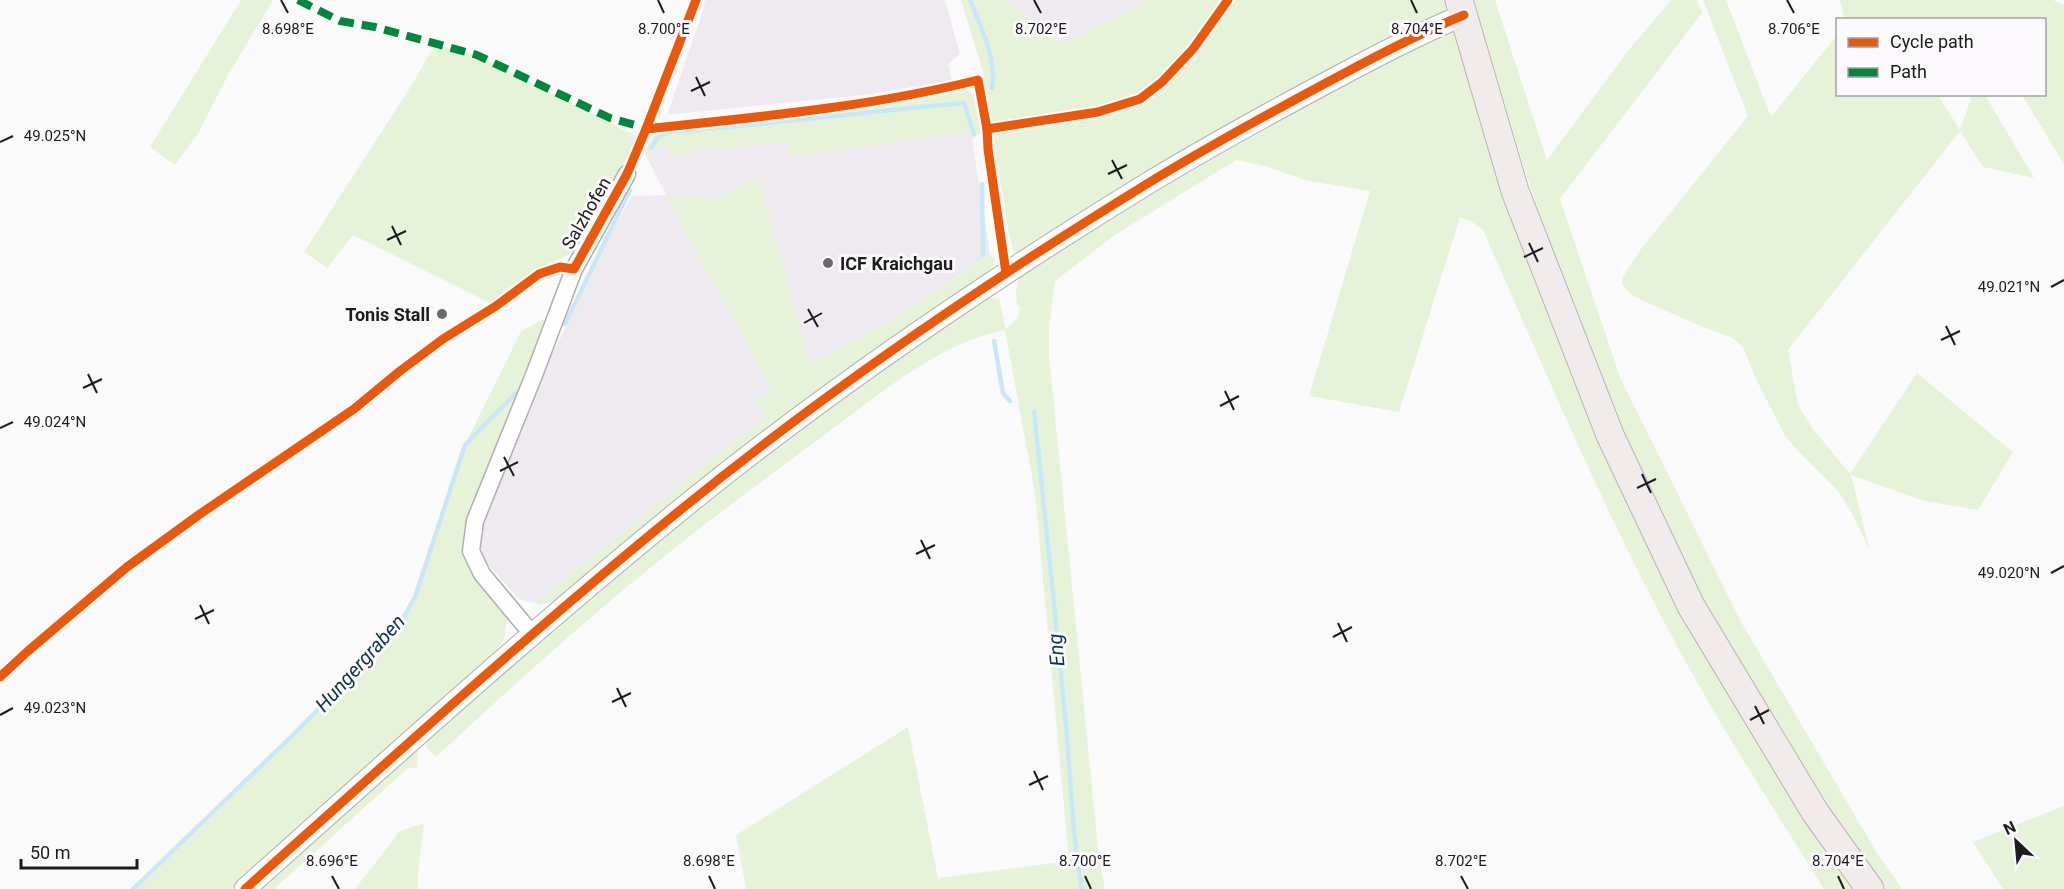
<svg xmlns="http://www.w3.org/2000/svg" width="2064" height="889" font-family="Roboto,sans-serif">
<style>
.built{fill:#efeaf0}
.green{fill:#e6f3d9}
.lines{fill:none;stroke-linecap:round;stroke-linejoin:round}
.stream{stroke:#c8e8f8;stroke-width:4.5}
.minor-casing{stroke:#b0afb0;stroke-width:19}
.tertiary-casing{stroke:#b0afb0;stroke-width:23}
.primary-casing{stroke:#bdafb1;stroke-width:29}
.minor{stroke:#fefefe;stroke-width:16}
.tertiary{stroke:#fefefe;stroke-width:21}
.primary{stroke:#f2ebec;stroke-width:27}
.quiet{stroke:#00873e;stroke-width:8;stroke-dasharray:15 8;stroke-linecap:butt}
.cycleway-casing{stroke:#fbf9fc;stroke-width:13}
.cycleway{stroke:#e8590c;stroke-width:9}
.ticks{fill:none;stroke:#1d1c1d;stroke-width:2}
.poi-dot{fill:#6b6a6b;stroke:#fbf9fc;stroke-width:2}
.labels{text-anchor:middle;dominant-baseline:central;stroke-width:6;stroke-linejoin:round;paint-order:stroke}
.street-label{font-size:18px;fill:#1d1c1d;stroke:#fbf9fc}
.poi-label{font-size:18px;font-weight:bold;fill:#1d1c1d;stroke:#fbf9fc;text-anchor:start}
.water-label{font-size:20px;font-style:italic;fill:#0e3444;stroke:#fbf9fc}
.ticks-label{font-size:15px;text-anchor:middle;fill:#1d1c1d;stroke:#fbf9fc;stroke-width:6;stroke-linejoin:round;paint-order:stroke}
</style>
<rect width="100%" height="100%" fill="#fbfafb"/>
<g class="built">
<path d="M 705,0 L 945,0 L 960,54 L 948,64 L 952,80 L 872,94 L 667,115 L 703,11 Z"/>
<path d="M 1003,0 L 1145,0 L 1142,4 L 1064,44 Z"/>
<path d="M 971,131 L 990,254 L 896,318 L 810,364 L 758,178 L 713,199 L 667,196 L 772,389 L 766,415 L 535,603 L 520,600 L 484,560 L 475,521 L 534,375 L 557,345 L 611,233 L 632,196 L 666,195 L 646,156 L 664,142 L 676,158 L 701,149 L 789,142 L 790,156 Z"/>
</g>
<g class="green">
<path d="M 241,0 L 273,0 L 228,75 L 199,132 L 175,165 L 150,147 Z"/>
<path d="M 961,0 L 1003,0 L 1064,44 L 1142,4 L 1145,0 L 1448,0 L 1607,426 L 1519,151 L 1474,0 L 1495,0 L 1547,160 L 1627,52 L 1671,0 L 1697,0 L 1702,13 L 1560,199 L 1620,377 L 1740,620 L 1877,853 L 1902,889 L 1824,889 C 1776,812 1726,736 1683,657 C 1607,519 1546,373 1483,230 L 1472,222 L 1460,217 L 1399,412 L 1309,396 L 1370,191 L 1304,180 L 1265,166 L 1236,160 L 1115,235 L 1055,281 L 1049,326 L 1049,355 L 1099,858 L 1105,889 L 746,889 L 736,835 L 908,727 L 938,878 L 1069,861 L 1035,493 L 1005,330 C 941,341 875,398 823,436 C 765,479 706,522 650,568 C 576,628 506,692 436,757 L 427,748 L 426,738 L 540,636 L 799,425 L 986,297 L 999,299 L 1006,329 L 1018,318 L 1020,307 L 1017,304 L 1016,290 L 1019,276 L 1008,228 L 994,145 L 994,135 L 999,130 L 1018,128 L 1014,122 L 998,124 L 992,121 L 983,72 Z"/>
<path d="M 1703,0 L 1726,0 L 1771,117 L 1837,35 L 1838,94 L 1938,95 L 1960,130 L 1971,98 L 1969,95 L 1985,95 L 2034,178 L 1983,167 L 1960,131 L 1788,350 L 1798,405 L 1813,429 L 1850,474 L 1917,373 L 2013,452 L 1978,510 L 1924,501 L 1851,475 L 1870,552 L 1853,515 L 1838,491 L 1797,450 L 1785,436 L 1756,379 L 1743,347 L 1733,338 L 1693,323 L 1633,296 L 1622,285 L 1622,278 L 1641,249 L 1748,116 Z"/>
<path d="M 1840,0 L 2053,0 L 2064,5 L 2064,164 L 2022,95 L 2044,94 L 2044,20 L 1844,19 Z"/>
<path d="M 435,44 L 477,55 L 636,136 L 626,161 L 584,243 L 568,255 L 537,269 L 496,306 L 353,235 L 327,268 L 304,252 L 413,83 Z"/>
<path d="M 964,88 L 973,94 L 981,134 L 972,138 L 971,131 L 790,156 L 789,142 L 701,149 L 676,158 L 664,142 L 646,156 L 645,152 C 649,140 653,133 666,130 C 766,121 867,112 964,88 Z"/>
<path d="M 758,177 L 810,364 L 896,318 L 990,254 L 996,259 L 988,273 L 561,599 L 540,605 L 535,603 L 766,415 L 753,401 L 772,389 L 666,196 L 713,199 Z"/>
<path d="M 548,317 L 464,554 L 476,580 L 507,619 L 504,638 L 492,657 L 231,889 L 133,889 L 297,731 L 400,624 L 415,597 L 465,445 L 521,331 Z"/>
<path d="M 412,750 L 418,751 L 417,768 L 408,768 L 274,889 L 257,889 Z"/>
<path d="M 2064,806 L 2064,889 L 2003,889 L 1973,842 Z"/>
<path d="M 424,823 L 418,872 L 418,889 L 355,889 L 400,831 Z"/>
</g>
<g class="lines">
<g class="stream">
<path d="M 970,0 C 981,27 997,59 992,88"/>
<path d="M 651,148 L 658,137 L 670,132 C 768,124 866,112 964,103 L 974,134"/>
<path d="M 982,184 L 983,255"/>
<path d="M 565,324 L 630,190"/>
<path d="M 994,341 L 1003,393 L 1010,401"/>
<path d="M 1034,411 C 1045,516 1056,620 1066,725 C 1071,780 1072,835 1082,889"/>
<path d="M 133,889 L 297,731 L 400,624 L 415,597 L 465,445 L 516,393"/>
</g>
<defs>
<path id="minor" d="M 532,634 L 482,574 L 471,551 L 475,521 L 534,375 L 574,269 L 627,174"/>
<path id="tertiary" d="M 245,889 C 386,763 526,636 673,516 C 823,393 985,283 1150,182 C 1213,144 1277,109 1341,75 C 1382,53 1422,32 1464,15"/>
<path id="primary" d="M 1459,0 L 1515,191 L 1610,435 L 1691,606 L 1815,812 L 1870,889"/>
</defs>
<use href="#minor" class="minor-casing"/>
<use href="#tertiary" class="tertiary-casing"/>
<use href="#primary" class="primary-casing"/>
<use href="#minor" class="minor"/>
<use href="#tertiary" class="tertiary"/>
<use href="#primary" class="primary"/>
<path class="quiet" d="M 298,0 L 340,21 L 375,27 L 477,55 L 610,118 L 649,129"/>
<defs>
<g id="cycleway">
<path d="M 646,129 C 757,117 870,107 978,80 L 987,129 L 988,149 L 1006,273"/>
<path d="M 987,129 L 1098,112 L 1140,99 L 1162,82 L 1193,49 L 1228,0"/>
<path d="M 0,677 L 28,651 L 127,567 L 200,514 L 354,409 L 400,371 L 443,339 L 496,306 L 539,274 L 560,267 L 574,269 L 627,174 L 646,129 L 696,0"/>
<path d="M 245,889 C 386,763 526,636 673,516 C 823,393 985,283 1150,182 C 1213,144 1277,109 1341,75 C 1382,53 1422,32 1464,15"/>
</g>
</defs>
<use href="#cycleway" class="cycleway-casing"/>
<use href="#cycleway" class="cycleway"/>
</g>
<path class="ticks" d="M 281,0 L 288,13M 658,0 L 664,13M 1034,0 L 1041,13M 1411,0 L 1417,13M 1787,0 L 1794,13M 696,77 L 705,96M 691,91 L 710,82M 0,142 L 13,136M 1112,160 L 1122,179M 1108,174 L 1127,165M 392,226 L 401,245M 387,240 L 406,231M 1529,243 L 1538,262M 1524,257 L 1543,248M 2051,287 L 2064,280M 808,309 L 818,327M 804,323 L 822,313M 1946,326 L 1955,345M 1941,340 L 1960,331M 88,374 L 97,393M 83,388 L 102,379M 1225,391 L 1234,410M 1220,406 L 1239,396M 0,428 L 13,422M 504,457 L 514,476M 500,471 L 518,462M 1642,474 L 1651,493M 1637,488 L 1656,479M 921,540 L 930,559M 916,554 L 935,545M 2051,573 L 2064,566M 200,605 L 209,624M 195,619 L 214,610M 1338,623 L 1347,642M 1333,637 L 1352,627M 617,688 L 626,707M 612,702 L 631,693M 1755,706 L 1764,724M 0,715 L 13,708M 1750,720 L 1769,710M 1034,771 L 1043,790M 1029,785 L 1048,776M 332,876 L 339,889M 709,876 L 715,889M 1085,876 L 1091,889M 1461,876 L 1468,889M 1838,876 L 1844,889"/>
<g class="poi-dot">
<circle cx="828" cy="263" r="6"/>
<circle cx="442" cy="314" r="6"/>
</g>
<g class="labels">
<g class="street-label">
<text transform="translate(586 213) rotate(-60)">Salzhofen</text>
</g>
<g class="poi-label">
<text x="840" y="263">ICF Kraichgau</text>
<text x="430" y="314" text-anchor="end">Tonis Stall</text>
</g>
<g class="water-label">
<text transform="translate(1056 650) rotate(-95)">Eng</text>
<text transform="translate(360 663) rotate(-48)">Hungergraben</text>
</g>
</g>
<g class="ticks-label">
<text x="288" y="34">8.698°E</text>
<text x="664" y="34">8.700°E</text>
<text x="1041" y="34">8.702°E</text>
<text x="1417" y="34">8.704°E</text>
<text x="1794" y="34">8.706°E</text>
<text x="55" y="141">49.025°N</text>
<text x="2009" y="292">49.021°N</text>
<text x="55" y="427">49.024°N</text>
<text x="2009" y="578">49.020°N</text>
<text x="55" y="713">49.023°N</text>
<text x="332" y="866">8.696°E</text>
<text x="709" y="866">8.698°E</text>
<text x="1085" y="866">8.700°E</text>
<text x="1461" y="866">8.702°E</text>
<text x="1838" y="866">8.704°E</text>
</g>
<rect x="1836" y="18" width="210" height="78" fill="#fbf9fc" stroke="#a2a1a3" stroke-width="1.5"/>
<rect x="1848" y="38" width="30" height="9" fill="#e8590c" stroke="#a2a1a3" stroke-width="1.5"/>
<text x="1890" y="48" font-size="18" fill="#1d1c1d">Cycle path</text>
<rect x="1848" y="68" width="30" height="9" fill="#00873e" stroke="#a2a1a3" stroke-width="1.5"/>
<text x="1890" y="78" font-size="18" fill="#1d1c1d">Path</text>
<g transform="translate(2016 841) rotate(334)" stroke="#fbf9fc" stroke-width="4.5" paint-order="stroke">
<path d="M0-4.5L10 22L0 15L-10 22Z" fill="#1d1c1d"/>
<text y="-9" font-size="16" font-weight="bold" text-anchor="middle" fill="#1d1c1d">N</text>
</g>
<path d="M21 859v9h116v-9" fill="none" stroke="#1d1c1d" stroke-width="3"/>
<text x="30" y="859" font-size="18" fill="#1d1c1d" stroke="#fbf9fc" stroke-width="4.5" paint-order="stroke">50 m</text>
</svg>
